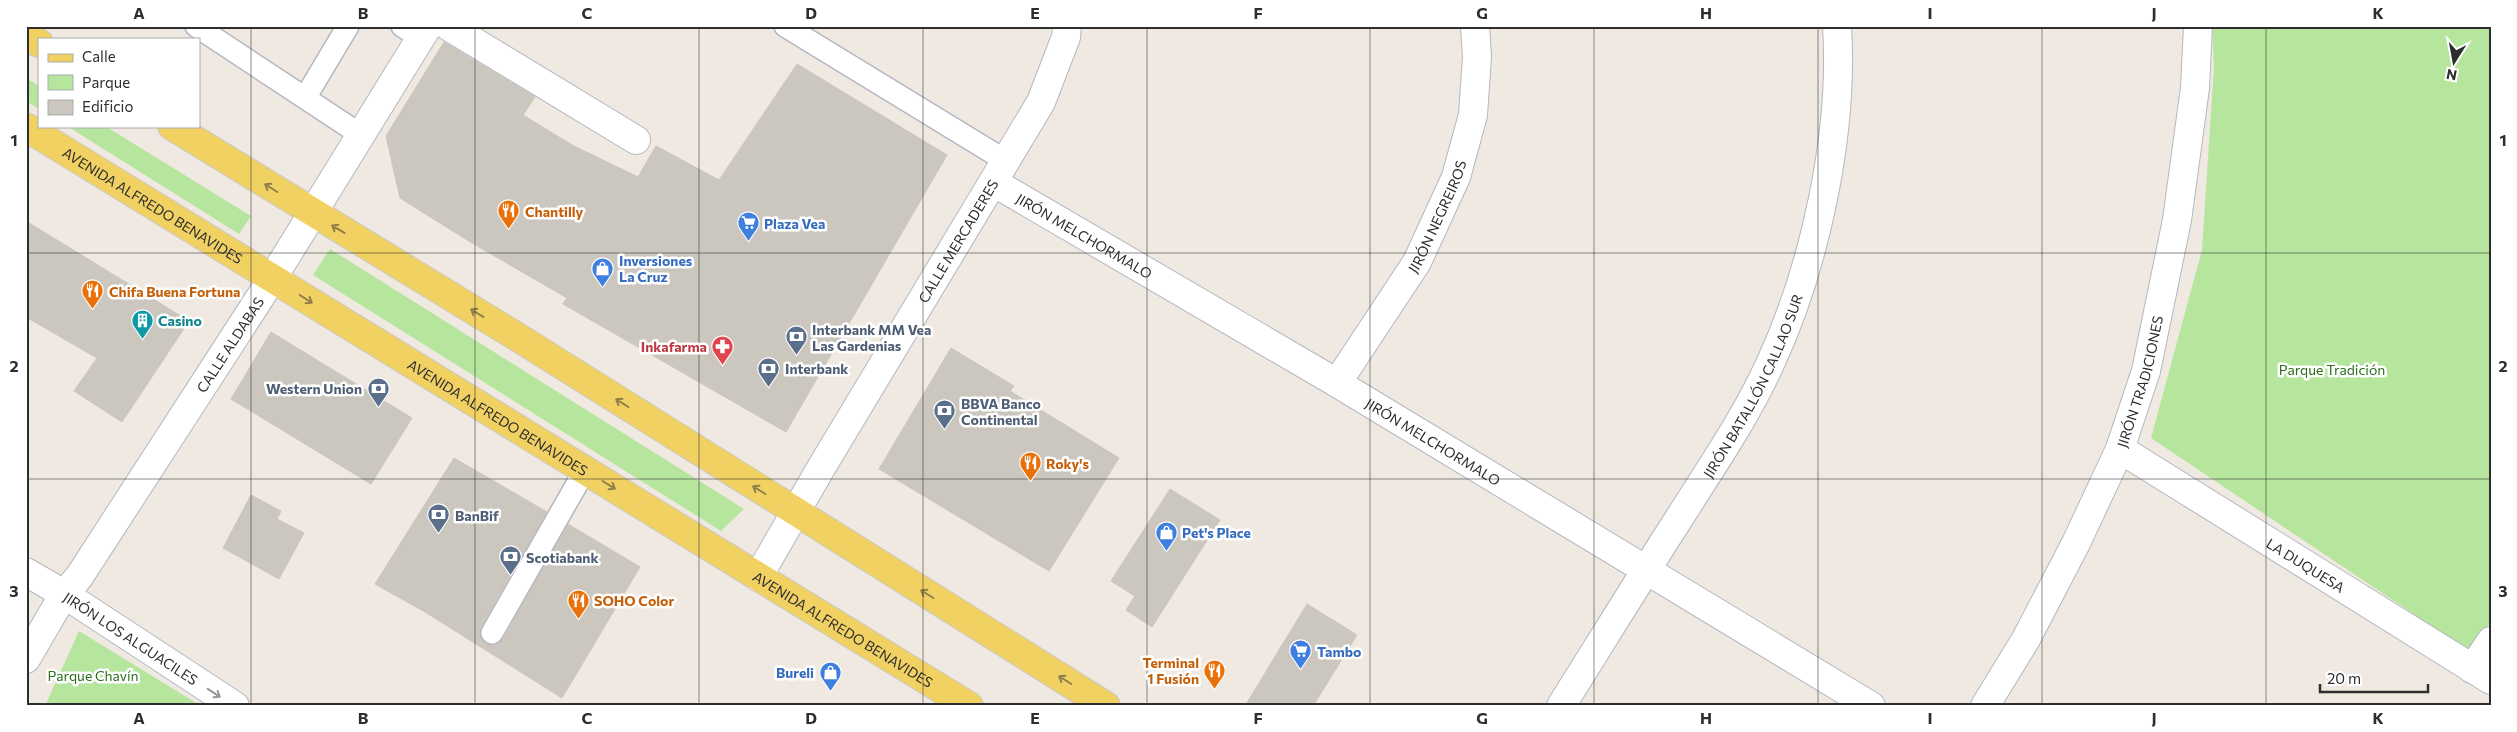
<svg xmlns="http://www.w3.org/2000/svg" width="2517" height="732" font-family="Commissioner,sans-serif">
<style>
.green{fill:#b6e59e}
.building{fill:#cbc7bf;stroke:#cbc5ba}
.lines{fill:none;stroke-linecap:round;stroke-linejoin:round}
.lane-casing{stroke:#b4b7c1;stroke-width:24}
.street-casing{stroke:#b4b7c1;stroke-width:30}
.primary-casing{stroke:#c9c9c9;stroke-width:30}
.lane{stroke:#fff;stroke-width:21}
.street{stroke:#fff;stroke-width:28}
.primary{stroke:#f2d163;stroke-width:28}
.oneway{stroke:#908048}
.oneway2{stroke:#969696}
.grid{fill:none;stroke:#2e2e2e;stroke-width:1;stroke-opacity:0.55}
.labels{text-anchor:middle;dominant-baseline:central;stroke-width:5;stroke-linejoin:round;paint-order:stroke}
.street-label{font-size:14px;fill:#2e2e2e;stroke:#fff}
.food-label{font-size:14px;font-weight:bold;fill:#c56008;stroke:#fff;text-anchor:start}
.shop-label{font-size:14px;font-weight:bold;fill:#366cbe;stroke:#fff;text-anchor:start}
.culture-label{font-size:14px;font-weight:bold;fill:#0d838f;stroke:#fff;text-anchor:start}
.service-label{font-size:14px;font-weight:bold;fill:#4e5e75;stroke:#fff;text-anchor:start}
.health-label{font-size:14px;font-weight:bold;fill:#be3a42;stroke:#fff;text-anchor:end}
.park-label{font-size:14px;fill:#2c6e1b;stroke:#fff}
.neatline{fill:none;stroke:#2e2e2e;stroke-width:2}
.grid-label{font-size:16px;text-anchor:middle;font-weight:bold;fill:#2e2e2e}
</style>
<rect width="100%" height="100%" fill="#efe9e1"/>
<g class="green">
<path d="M 2212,26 L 2491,26 L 2491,621 L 2470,652 L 2151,438 L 2202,250 L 2214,67 Z"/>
<path d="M 26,78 L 39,86 L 39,109 L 26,101 Z"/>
<path d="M 67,126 L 105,126 L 251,216 L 239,234 Z"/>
<path d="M 330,249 L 744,509 L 721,531 L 313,275 Z"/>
<path d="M 79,631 L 201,706 L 45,706 Z"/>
</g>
<g class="building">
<path d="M 444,42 L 535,97 L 523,115 L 572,145 L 638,177 L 656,146 L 719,180 L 797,64 L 947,155 L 786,432 L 563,304 L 567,298 L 467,240 L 400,198 L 386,136 Z"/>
<path d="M 26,221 L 189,321 L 122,422 L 74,391 L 97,358 L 26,317 Z"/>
<path d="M 271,332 L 412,418 L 371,484 L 231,399 Z"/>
<path d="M 951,348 L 1014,386 L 1010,391 L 1119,458 L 1049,571 L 879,469 Z"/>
<path d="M 454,458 L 547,512 L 481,627 L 480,634 L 485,644 L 493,645 L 503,639 L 568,524 L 640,567 L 562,698 L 425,612 L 375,584 Z"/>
<path d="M 1170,489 L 1220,520 L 1152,627 L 1126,610 L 1135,596 L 1111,581 Z"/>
<path d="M 251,495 L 281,511 L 277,519 L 304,533 L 279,579 L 223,548 Z"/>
<path d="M 1307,604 L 1357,635 L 1313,706 L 1245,706 Z"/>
</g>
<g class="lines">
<defs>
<g id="lane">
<path d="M 196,26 L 305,98 L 348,26"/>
<path d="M 402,26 L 421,38"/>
<path d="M 785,26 L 1006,161"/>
<path d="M 305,98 L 361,135"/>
<path d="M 492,633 L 585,470"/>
</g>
<g id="street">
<path d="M 448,26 L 636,140"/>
<path id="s1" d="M 993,182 L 1337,383 L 1871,706"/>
<path id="s2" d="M 1337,383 L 1417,262 L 1456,177 L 1473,115 L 1477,57 L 1475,26"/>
<path id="s3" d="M 2120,449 L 2491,680"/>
<path id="s4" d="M 26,572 L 64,594 L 235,706"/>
<path id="s5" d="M 758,577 L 821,468 L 1041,102 L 1066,37 L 1067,26"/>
<path id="s6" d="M 26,659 L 64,594 L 79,577 L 272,279 L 428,26"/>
<path d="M 2472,669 L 2491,641"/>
<path id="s7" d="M 1561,706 C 1600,644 1638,582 1678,520 C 1710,469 1745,419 1770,364 C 1815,267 1844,133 1837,26"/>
<path id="s8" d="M 1985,706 L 2026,639 L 2076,543 L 2120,449 L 2146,371 L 2177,220 L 2195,88 L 2198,26"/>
</g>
<g id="primary">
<path d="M 26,36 L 39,43"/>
<path d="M 172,126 L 519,338 L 1106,706"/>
<path id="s9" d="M 26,127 L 969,706"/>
</g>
</defs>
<use href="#lane" class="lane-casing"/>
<use href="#street" class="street-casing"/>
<use href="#primary" class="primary-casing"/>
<use href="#lane" class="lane"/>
<use href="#street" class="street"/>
<use href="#primary" class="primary"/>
</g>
<defs><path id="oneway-shaft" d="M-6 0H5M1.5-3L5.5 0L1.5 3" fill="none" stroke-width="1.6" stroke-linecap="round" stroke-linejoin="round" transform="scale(1.25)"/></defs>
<g class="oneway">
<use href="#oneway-shaft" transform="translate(271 188) rotate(-148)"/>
<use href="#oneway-shaft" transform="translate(338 229) rotate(-149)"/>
<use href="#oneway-shaft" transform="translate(306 299) rotate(32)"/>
<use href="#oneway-shaft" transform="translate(477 313) rotate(-149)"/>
<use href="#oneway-shaft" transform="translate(622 403) rotate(-148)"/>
<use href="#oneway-shaft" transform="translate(609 485) rotate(32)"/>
<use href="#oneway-shaft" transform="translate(759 490) rotate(-148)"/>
<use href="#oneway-shaft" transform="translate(927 594) rotate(-148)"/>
<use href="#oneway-shaft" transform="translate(1065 680) rotate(-148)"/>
</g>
<use class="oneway2" href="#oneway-shaft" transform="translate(214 693) rotate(33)"/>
<path class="grid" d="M 251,26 L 251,706M 475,26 L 475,706M 699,26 L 699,706M 923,26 L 923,706M 1147,26 L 1147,706M 1370,26 L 1370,706M 1594,26 L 1594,706M 1818,26 L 1818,706M 2042,26 L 2042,706M 2266,26 L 2266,706M 26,253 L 2491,253M 26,479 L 2491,479"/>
<defs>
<symbol id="restaurant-pin" viewBox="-11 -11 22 30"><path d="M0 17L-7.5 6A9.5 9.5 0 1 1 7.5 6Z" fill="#e8710a" stroke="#fff"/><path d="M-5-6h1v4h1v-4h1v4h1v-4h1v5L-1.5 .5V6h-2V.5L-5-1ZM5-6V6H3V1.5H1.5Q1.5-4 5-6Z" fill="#fff"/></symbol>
<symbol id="supermarket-pin" viewBox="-11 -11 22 30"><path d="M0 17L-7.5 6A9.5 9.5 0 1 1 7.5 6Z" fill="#3f7fe0" stroke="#fff"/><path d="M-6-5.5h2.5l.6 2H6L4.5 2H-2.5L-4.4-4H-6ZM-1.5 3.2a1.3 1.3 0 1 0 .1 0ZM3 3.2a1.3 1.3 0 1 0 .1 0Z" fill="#fff"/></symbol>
<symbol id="shop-pin" viewBox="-11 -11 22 30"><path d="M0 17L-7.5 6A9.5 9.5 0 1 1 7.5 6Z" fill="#3f7fe0" stroke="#fff"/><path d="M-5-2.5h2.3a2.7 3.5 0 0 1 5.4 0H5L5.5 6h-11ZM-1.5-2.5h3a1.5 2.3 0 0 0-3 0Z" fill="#fff"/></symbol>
<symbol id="building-pin" viewBox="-11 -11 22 30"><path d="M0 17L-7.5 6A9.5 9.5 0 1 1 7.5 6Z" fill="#0f9aa8" stroke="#fff"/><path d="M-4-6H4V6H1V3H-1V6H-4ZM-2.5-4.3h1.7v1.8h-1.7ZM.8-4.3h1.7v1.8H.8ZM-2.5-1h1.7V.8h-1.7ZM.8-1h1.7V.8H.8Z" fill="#fff"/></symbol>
<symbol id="bank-pin" viewBox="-11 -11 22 30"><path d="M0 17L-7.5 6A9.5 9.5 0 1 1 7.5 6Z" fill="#5c6f8a" stroke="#fff"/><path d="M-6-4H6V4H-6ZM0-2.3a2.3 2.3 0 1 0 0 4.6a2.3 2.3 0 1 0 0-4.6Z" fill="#fff"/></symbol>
<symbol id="pharmacy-pin" viewBox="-11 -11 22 30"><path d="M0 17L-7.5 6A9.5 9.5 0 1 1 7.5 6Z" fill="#e0444e" stroke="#fff"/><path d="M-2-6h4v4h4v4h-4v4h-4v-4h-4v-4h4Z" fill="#fff"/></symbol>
</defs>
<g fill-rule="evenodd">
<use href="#restaurant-pin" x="496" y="198" width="25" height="34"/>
<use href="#supermarket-pin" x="736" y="210" width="25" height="34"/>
<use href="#shop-pin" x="590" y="256" width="25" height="34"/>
<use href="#restaurant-pin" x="80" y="278" width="25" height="34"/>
<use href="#building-pin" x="130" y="308" width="25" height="34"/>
<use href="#bank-pin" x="784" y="324" width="25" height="34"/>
<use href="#pharmacy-pin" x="710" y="334" width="25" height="34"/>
<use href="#bank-pin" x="756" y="356" width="25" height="34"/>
<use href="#bank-pin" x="366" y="376" width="25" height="34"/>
<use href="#bank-pin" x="932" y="398" width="25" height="34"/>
<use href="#restaurant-pin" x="1018" y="450" width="25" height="34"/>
<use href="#bank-pin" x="426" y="502" width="25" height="34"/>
<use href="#shop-pin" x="1154" y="520" width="25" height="34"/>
<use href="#bank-pin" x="498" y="544" width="25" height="34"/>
<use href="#restaurant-pin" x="566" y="588" width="25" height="34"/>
<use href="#supermarket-pin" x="1288" y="638" width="25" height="34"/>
<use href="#restaurant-pin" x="1202" y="658" width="25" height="34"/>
<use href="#shop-pin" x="818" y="660" width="25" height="34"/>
</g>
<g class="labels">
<g class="street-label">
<text stroke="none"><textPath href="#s9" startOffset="149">AVENIDA ALFREDO BENAVIDES</textPath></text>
<text stroke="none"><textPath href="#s2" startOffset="195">JIRÓN NEGREIROS</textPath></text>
<text stroke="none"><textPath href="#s1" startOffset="106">JIRÓN MELCHORMALO</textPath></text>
<text stroke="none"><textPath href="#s5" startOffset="391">CALLE MERCADERES</textPath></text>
<text stroke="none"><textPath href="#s6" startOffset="375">CALLE ALDABAS</textPath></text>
<text stroke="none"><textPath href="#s8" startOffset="361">JIRÓN TRADICIONES</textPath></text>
<text stroke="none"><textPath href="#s7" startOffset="374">JIRÓN BATALLÓN CALLAO SUR</textPath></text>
<text stroke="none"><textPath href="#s9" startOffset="554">AVENIDA ALFREDO BENAVIDES</textPath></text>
<text stroke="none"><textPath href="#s1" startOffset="511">JIRÓN MELCHORMALO</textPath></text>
<text stroke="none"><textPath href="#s3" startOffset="219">LA DUQUESA</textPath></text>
<text stroke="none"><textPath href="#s9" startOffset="959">AVENIDA ALFREDO BENAVIDES</textPath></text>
<text stroke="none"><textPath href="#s4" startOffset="124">JIRÓN LOS ALGUACILES</textPath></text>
</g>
<g class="food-label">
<text x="525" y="211">Chantilly</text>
<text x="109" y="291">Chifa Buena Fortuna</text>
<text x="1046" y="463">Roky's</text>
<text x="594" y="600">SOHO Color</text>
<text x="1199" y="662" text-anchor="end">Terminal<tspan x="1199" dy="16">1 Fusión</tspan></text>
</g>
<g class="shop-label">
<text x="764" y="223">Plaza Vea</text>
<text x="619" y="260">Inversiones<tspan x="619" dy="16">La Cruz</tspan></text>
<text x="1182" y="532">Pet's Place</text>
<text x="1317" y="651">Tambo</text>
<text x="814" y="672" text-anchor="end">Bureli</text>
</g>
<g class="culture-label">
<text x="158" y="320">Casino</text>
</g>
<g class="service-label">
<text x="812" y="329">Interbank MM Vea<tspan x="812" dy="16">Las Gardenias</tspan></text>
<text x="785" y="368">Interbank</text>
<text x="362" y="388" text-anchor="end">Western Union</text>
<text x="961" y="403">BBVA Banco<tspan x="961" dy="16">Continental</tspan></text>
<text x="455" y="515">BanBif</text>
<text x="526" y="557">Scotiabank</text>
</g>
<g class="health-label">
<text x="707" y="346">Inkafarma</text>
</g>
<g class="park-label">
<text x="2332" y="369">Parque Tradición</text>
<text x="93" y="675">Parque Chavín</text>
</g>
</g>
<rect width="2517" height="732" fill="none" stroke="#ffffff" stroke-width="55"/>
<rect x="38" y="38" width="162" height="90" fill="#ffffff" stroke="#ababab"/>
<rect x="48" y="54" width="25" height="8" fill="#f2d163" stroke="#ababab"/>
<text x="82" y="62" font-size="15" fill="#2e2e2e">Calle</text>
<rect x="48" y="75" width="25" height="15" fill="#b6e59e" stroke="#ababab"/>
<text x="82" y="88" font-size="15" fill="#2e2e2e">Parque</text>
<rect x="48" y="100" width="25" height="15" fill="#cbc7bf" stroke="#ababab"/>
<text x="82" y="112" font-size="15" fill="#2e2e2e">Edificio</text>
<g transform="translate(2454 62) rotate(191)" stroke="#ffffff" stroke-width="4" paint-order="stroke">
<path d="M0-4L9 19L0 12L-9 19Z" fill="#2e2e2e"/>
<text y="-8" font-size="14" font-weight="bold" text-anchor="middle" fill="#2e2e2e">N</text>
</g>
<path d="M2320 684v8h108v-8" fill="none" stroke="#2e2e2e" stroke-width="2.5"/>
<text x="2327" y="684" font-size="15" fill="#2e2e2e" stroke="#ffffff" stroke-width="4" paint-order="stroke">20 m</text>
<rect x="28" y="28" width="2462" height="676" class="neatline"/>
<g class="grid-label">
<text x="139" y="19">A</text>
<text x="363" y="19">B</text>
<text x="587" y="19">C</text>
<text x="811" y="19">D</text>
<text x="1035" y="19">E</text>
<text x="1258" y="19">F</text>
<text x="1482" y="19">G</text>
<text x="1706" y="19">H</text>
<text x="1930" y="19">I</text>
<text x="2154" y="19">J</text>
<text x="2378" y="19">K</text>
<text x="14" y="146">1</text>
<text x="2503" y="146">1</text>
<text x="14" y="372">2</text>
<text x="2503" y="372">2</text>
<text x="14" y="597">3</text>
<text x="2503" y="597">3</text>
<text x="139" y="724">A</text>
<text x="363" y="724">B</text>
<text x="587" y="724">C</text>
<text x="811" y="724">D</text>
<text x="1035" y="724">E</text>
<text x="1258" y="724">F</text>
<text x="1482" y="724">G</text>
<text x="1706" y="724">H</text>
<text x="1930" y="724">I</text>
<text x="2154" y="724">J</text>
<text x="2378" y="724">K</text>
</g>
</svg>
